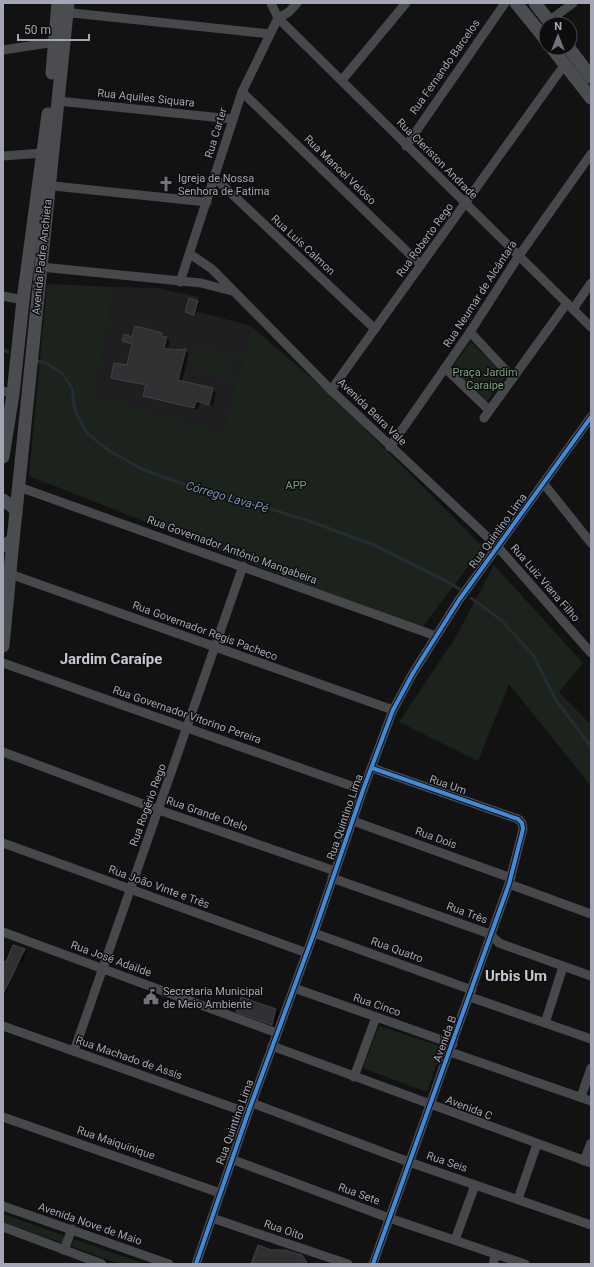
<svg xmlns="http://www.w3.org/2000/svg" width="594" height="1267" font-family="Roboto,sans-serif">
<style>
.built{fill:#1f1f21}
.green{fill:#1c231d}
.shadow{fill:#0007}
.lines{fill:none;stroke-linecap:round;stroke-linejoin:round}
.stream{stroke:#262c34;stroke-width:3}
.building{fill:#303032;stroke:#424246}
.street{stroke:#47484b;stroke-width:9}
.secondary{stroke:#4b4c4f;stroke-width:13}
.cycleway-casing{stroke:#0d0d0e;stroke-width:6}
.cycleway{stroke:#408adc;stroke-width:4}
.labels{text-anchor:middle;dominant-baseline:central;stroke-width:3;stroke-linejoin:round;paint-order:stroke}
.street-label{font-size:11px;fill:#a3a6b4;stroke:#0d0d0e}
.poi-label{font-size:11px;fill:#a3a6b4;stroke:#0d0d0e;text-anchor:start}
.park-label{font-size:11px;fill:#79a07f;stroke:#0d0d0e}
.water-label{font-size:12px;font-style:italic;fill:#7891b1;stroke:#0d0d0e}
.district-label{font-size:15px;font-weight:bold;fill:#c4c6d0;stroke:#0d0d0e}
</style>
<rect width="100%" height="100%" fill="#121213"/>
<path class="built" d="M 115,287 L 157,288 L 199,297 L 196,311 L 251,326 L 223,432 L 95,395 Z"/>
<g class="green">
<path d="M 47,284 L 115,287 L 95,395 L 223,432 L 251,326 L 330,394 L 483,547 L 420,630 L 29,476 Z"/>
<path d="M 471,342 L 506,377 L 486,403 L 452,367 Z"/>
<path d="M 194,347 L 234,356 L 228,379 L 189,369 Z"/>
<path d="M 494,565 L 583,663 L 559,692 L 591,725 L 591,786 L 509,684 L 478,761 L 399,722 L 454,640 Z"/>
<path d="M 379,1026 L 442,1047 L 427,1092 L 363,1068 Z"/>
<path d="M 3,1214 L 65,1236 L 63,1243 L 3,1222 Z"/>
<path d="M 74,1239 L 145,1264 L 119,1264 L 71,1246 Z"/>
</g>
<g class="shadow">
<path d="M 198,302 L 199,303 L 196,315 L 187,313 Z"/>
<path d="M 136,327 L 166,337 L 170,341 L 168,350 L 185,350 L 189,353 L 182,382 L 216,392 L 213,406 L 200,403 L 198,410 L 149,397 L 144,395 L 146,386 L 112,377 L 128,367 L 133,345 L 123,341 L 133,338 Z"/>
<path d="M 14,946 L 26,951 L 22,963 L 19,962 L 11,978 L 3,1000 L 3,962 L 7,964 Z"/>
<path d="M 276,1009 L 281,1013 L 277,1027 L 243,1014 Z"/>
<path d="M 271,1251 L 302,1256 L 312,1264 L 252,1264 Z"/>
</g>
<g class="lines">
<g class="stream">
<path d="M 3,350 L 8,352"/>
<path d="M 37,361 L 48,364 L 62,373 L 72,388 L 75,411 L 87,433 L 108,450 L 142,469 L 191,487 L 236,498 L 309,521 L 374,545 L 448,582 L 459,589"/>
<path d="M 471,598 L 501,620 L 533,655 L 555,699 L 591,747"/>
</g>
</g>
<g class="building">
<path d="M 189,298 L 198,301 L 194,315 L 185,312 Z"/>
<path d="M 135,326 L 162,333 L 161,336 L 167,337 L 164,348 L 174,350 L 186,349 L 178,380 L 213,388 L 209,405 L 196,401 L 194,408 L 143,396 L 146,385 L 111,378 L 114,363 L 127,365 L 132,344 L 122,341 L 124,334 L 132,337 Z"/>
<path d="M 13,945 L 25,949 L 3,994 L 3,961 L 6,962 Z"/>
<path d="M 241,997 L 276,1009 L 272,1025 L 236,1012 Z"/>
<path d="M 258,1245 L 271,1250 L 285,1250 L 302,1255 L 308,1264 L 251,1264 Z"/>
</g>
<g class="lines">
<g class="street">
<path d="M 271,3 L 278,18 L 591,327"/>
<path d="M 63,12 L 270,34"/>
<path d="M 278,18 L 289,12 L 297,3"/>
<path d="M 549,21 L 573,3"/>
<path d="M 3,50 L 55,42"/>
<path d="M 342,80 L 406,3"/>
<path d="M 242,92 L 421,265"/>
<path d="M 58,101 L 232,119"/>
<path d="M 406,146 L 505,3"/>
<path d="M 3,156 L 43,153"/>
<path d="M 215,178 L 375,329"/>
<path d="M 44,185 L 207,202"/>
<path d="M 190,254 L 212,269 L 331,390 L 497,546 L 591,653"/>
<path d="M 41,267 L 201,283 L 232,291"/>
<path d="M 180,282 L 242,92 L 278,18"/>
<path d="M 3,296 L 23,300"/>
<path d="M 573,309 L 591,283"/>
<path d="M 470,332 L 513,378"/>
<path d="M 445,368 L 489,410"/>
<path d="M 331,390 L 565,64"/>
<path d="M 3,391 L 13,394"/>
<path d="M 484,418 L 567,303"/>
<path d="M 390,447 L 470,332 L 518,257 L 591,154"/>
<path d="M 544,484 L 591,543"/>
<path d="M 19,487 L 436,636"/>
<path d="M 10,574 L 393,710"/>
<path d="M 3,663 L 363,790"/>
<path d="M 3,752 L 159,810 L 335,871"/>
<path d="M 372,768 L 518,819 L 522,823 L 523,829 L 509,884 L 373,1264"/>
<path d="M 353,821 L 511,878"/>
<path d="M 3,843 L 307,953"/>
<path d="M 332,878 L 490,934 L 499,943 L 591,976"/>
<path d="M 509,884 L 591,914"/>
<path d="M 3,932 L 277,1033"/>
<path d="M 314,933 L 472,990"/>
<path d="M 294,988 L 453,1044"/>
<path d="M 470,997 L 591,1039"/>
<path d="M 545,1023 L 563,967"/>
<path d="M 3,1026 L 248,1113"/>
<path d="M 272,1046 L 591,1163"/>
<path d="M 74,1051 L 243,566"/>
<path d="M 450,1052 L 591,1101"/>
<path d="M 354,1077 L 376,1017"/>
<path d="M 581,1097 L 591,1068"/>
<path d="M 252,1103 L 409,1162 L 591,1225"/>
<path d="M 3,1117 L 220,1193"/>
<path d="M 231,1159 L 389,1218 L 525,1264"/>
<path d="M 584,1161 L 591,1143"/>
<path d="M 518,1199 L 537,1144"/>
<path d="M 3,1206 L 169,1264"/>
<path d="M 212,1218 L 348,1264"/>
<path d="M 3,1227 L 102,1264"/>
<path d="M 455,1240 L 475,1185"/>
<path d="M 64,1250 L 72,1229"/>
<path d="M 196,1264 L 248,1113 L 314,933 L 363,790 L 393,710 L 413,673 L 459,600 L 591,417"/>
<path d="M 493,1264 L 496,1254"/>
</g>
<g class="secondary">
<path d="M 516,3 L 546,40"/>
<path d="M 535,3 L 551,24"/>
<path d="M 552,48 L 591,98"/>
<path d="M 569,48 L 591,77"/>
<path d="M 52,73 L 58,3"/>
<path d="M 3,457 L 13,394 L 23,300 L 48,114"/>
<path d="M 3,500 L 13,507 L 16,512"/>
<path d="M 3,546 L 13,540 L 16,512 L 68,3"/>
<path d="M 3,646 L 13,540"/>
</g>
<defs>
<g id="cycleway">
<path d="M 372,768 L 518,819 L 522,823 L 523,829 L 509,884 L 373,1264"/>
<path d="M 196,1264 L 248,1113 L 314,933 L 363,790 L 393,710 L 413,673 L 459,600 L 591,417"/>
</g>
</defs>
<use href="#cycleway" class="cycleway-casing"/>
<use href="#cycleway" class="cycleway"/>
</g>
<defs>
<symbol id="church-bare" viewBox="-9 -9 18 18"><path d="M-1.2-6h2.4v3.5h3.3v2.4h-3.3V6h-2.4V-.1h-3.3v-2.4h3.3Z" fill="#70727c" stroke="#0d0d0e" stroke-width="2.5" paint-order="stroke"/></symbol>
<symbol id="civic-bare" viewBox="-9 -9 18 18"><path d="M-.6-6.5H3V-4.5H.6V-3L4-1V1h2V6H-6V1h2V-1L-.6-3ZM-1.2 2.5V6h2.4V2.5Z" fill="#70727c" stroke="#0d0d0e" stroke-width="2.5" paint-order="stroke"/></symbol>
</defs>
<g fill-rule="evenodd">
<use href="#church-bare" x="155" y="173" width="22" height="22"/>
<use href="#civic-bare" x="140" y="986" width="22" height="22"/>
</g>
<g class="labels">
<g class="street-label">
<text transform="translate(445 67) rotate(-55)">Rua Fernando Barcelos</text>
<text transform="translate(146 98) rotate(6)">Rua Aquiles Siquara</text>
<text transform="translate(216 133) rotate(-73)">Rua Carter</text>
<text transform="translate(437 159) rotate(45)">Rua Cleriston Andrade</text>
<text transform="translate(340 170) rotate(44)">Rua Manoel Veloso</text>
<text transform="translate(425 240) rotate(-54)">Rua Roberto Rego</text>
<text transform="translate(303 245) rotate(43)">Rua Luís Calmon</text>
<text transform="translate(42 257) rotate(-84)">Avenida Padre Anchieta</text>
<text transform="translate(480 294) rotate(-57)">Rua Neumar de Alcântara</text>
<text transform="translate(372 412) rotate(44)">Avenida Beira Vale</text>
<text transform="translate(498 531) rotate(-54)">Rua Quintino Lima</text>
<text transform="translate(232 550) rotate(20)">Rua Governador Antônio Mangabeira</text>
<text transform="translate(545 583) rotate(49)">Rua Luiz Viana Filho</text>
<text transform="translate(205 631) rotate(20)">Rua Governador Regis Pacheco</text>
<text transform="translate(187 715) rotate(19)">Rua Governador Vitorino Pereira</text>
<text transform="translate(448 785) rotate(19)">Rua Um</text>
<text transform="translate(148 805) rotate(-70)">Rua Rogério Rego</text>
<text transform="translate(207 814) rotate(19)">Rua Grande Otelo</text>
<text transform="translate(345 817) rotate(-71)">Rua Quintino Lima</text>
<text transform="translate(436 838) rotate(20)">Rua Dois</text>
<text transform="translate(159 887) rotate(20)">Rua João Vinte e Três</text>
<text transform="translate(467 913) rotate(20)">Rua Três</text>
<text transform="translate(397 950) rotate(20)">Rua Quatro</text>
<text transform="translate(111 959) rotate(20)">Rua José Adailde</text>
<text transform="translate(377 1005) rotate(19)">Rua Cinco</text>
<text transform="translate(445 1039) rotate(-70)">Avenida B</text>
<text transform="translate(129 1058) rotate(19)">Rua Machado de Assis</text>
<text transform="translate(469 1108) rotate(21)">Avenida C</text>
<text transform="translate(235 1122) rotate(-70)">Rua Quintino Lima</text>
<text transform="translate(116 1143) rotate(19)">Rua Maiquinique</text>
<text transform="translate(447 1162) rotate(19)">Rua Seis</text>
<text transform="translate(359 1194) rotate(20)">Rua Sete</text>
<text transform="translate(90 1224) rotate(19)">Avenida Nove de Maio</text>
<text transform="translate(284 1230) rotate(19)">Rua Oito</text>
</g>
<g class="poi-label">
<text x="178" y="178">Igreja de Nossa<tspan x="178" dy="13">Senhora de Fatima</tspan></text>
<text x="163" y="991">Secretaria Municipal<tspan x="163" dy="13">de Meio Ambiente</tspan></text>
</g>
<g class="park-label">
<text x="485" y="372">Praça Jardim<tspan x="485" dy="13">Caraipe</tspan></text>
<text x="296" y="485">APP</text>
</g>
<g class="water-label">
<text transform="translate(227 497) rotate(16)">Córrego Lava-Pé</text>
</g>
<g class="district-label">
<text x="111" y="659">Jardim Caraípe</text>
<text x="516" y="976">Urbis Um</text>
</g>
</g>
<rect width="594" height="1267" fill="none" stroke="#a3a6b4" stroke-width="8"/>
<g transform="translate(558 36)"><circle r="19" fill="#0d0d0e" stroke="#494a50"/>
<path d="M0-3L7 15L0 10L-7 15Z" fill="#70727c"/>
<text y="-6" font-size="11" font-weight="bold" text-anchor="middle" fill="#a3a6b4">N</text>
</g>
<path d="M18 34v6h71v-6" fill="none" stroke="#a3a6b4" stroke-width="2"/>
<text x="24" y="34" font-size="12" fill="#a3a6b4" stroke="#0d0d0e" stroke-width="3" paint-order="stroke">50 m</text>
</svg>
